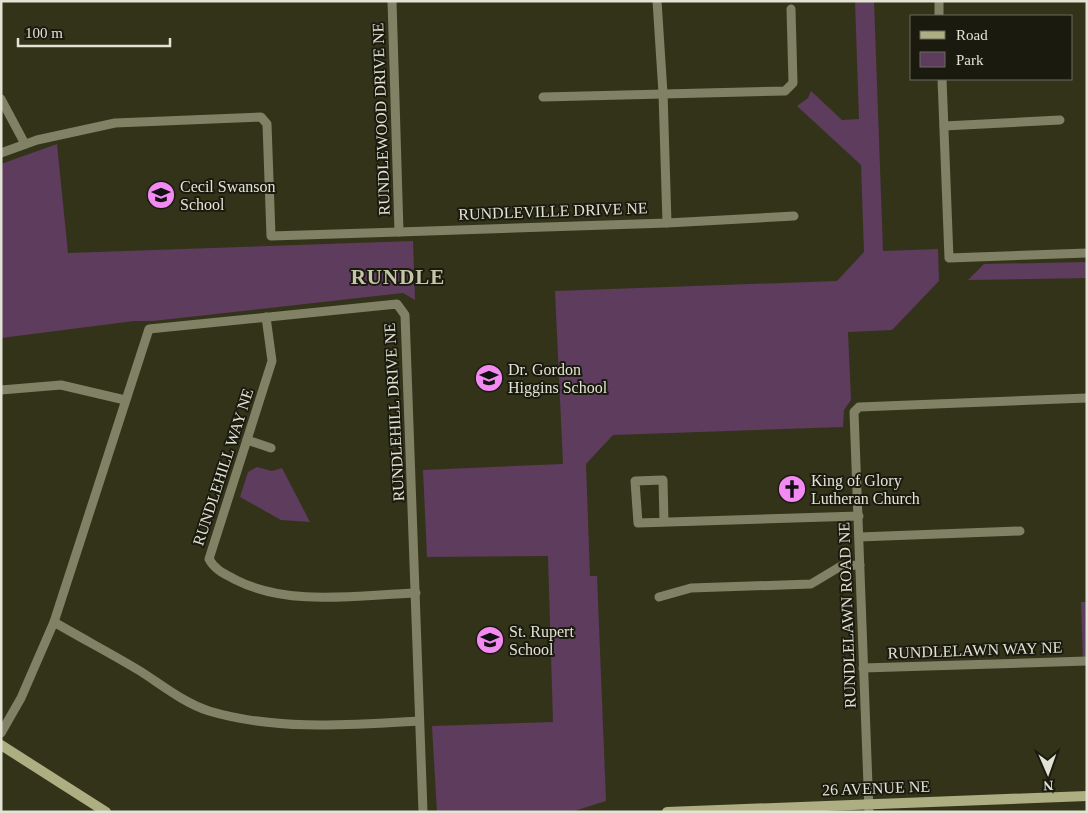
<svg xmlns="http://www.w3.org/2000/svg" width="1088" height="813" font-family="'Times New Roman',serif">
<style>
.green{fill:#5d3c5d}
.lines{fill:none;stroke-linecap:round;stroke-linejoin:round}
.street{stroke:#808165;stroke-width:9}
.secondary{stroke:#adae81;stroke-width:10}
.labels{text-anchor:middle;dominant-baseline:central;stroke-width:4;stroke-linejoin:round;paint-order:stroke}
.street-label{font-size:16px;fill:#e2e3d4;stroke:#1a1a0f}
.poi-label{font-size:16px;fill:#e2e3d4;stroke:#1a1a0f;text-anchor:start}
.district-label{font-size:21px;font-weight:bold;letter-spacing:1px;fill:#c5c6a8;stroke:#1a1a0f}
</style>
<rect width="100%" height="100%" fill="#33331a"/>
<g class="green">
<path d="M 855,1 L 874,1 L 883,251 L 938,249 L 939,281 L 892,330 L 848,332 L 851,400 L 844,410 L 843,427 L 613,435 L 586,464 L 590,576 L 597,576 L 606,801 L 571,812 L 437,812 L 432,726 L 553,722 L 548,556 L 427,557 L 423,470 L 563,464 L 555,291 L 837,281 L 864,252 L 861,165 L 797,106 L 808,98 L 811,91 L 842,120 L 859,119 Z"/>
<path d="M 57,144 L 68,253 L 413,241 L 415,300 L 403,293 L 153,321 L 134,321 L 1,338 L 1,164 Z"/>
<path d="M 1087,262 L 1087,278 L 968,280 L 984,264 Z"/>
<path d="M 257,467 L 272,471 L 282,468 L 310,522 L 281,520 L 240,497 L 248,472 Z"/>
<path d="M 1081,602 L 1087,602 L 1087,661 L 1083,661 Z"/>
</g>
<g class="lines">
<g class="street">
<path d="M 939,1 L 939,16"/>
<path d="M 942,79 L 949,258 L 1087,253"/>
<path d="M 543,97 L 785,91 L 793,83 L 791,9"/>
<path d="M 1,99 L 25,144"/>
<path d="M 944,126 L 1060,120"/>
<path d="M 1,153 L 37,140 L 115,123 L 261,117 L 267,124 L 271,236 L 399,232 L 392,1"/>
<path d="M 667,223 L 794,216"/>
<path d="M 399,232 L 667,223 L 663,93 L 657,1"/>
<path d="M 266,317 L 272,361 L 209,559 C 215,570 225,574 236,580 C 290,607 357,595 416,593"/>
<path d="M 1,390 L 61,385 L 125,400"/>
<path d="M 247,440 L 271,448"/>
<path d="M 664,522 L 663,480 L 635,481 L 638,523 L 859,516"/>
<path d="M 859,537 L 1020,531"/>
<path d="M 659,597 L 691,588 L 811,584 L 841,566 L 860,565"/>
<path d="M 54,622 C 83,639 112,654 140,671 C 162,685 184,703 209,711 C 276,731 350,725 419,721"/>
<path d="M 863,668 L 1087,661"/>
<path d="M 1,733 L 21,698 L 54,622 L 149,329 L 397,304 L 405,315 L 423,812"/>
<path d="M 869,812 L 854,412 L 859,407 L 1087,398"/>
</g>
<g class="secondary">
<path d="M 1,745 L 106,812"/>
<path d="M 667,812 L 1087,796"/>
</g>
</g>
<defs>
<symbol id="school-disc" viewBox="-11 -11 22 22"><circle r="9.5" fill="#f28af2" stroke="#1a1a0f"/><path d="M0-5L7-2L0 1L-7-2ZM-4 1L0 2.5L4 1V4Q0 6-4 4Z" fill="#111"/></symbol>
<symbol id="church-disc" viewBox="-11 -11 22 22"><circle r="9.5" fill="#f28af2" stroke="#1a1a0f"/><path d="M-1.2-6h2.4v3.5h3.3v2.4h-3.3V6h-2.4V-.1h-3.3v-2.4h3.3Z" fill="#111"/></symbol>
</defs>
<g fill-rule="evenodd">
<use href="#school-disc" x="145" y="179" width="32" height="32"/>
<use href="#school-disc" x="473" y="362" width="32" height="32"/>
<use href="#church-disc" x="776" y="473" width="32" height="32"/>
<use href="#school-disc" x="474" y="624" width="32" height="32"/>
</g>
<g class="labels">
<g class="street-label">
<text transform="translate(381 119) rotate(-92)">RUNDLEWOOD DRIVE NE</text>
<text transform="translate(553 211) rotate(-2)">RUNDLEVILLE DRIVE NE</text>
<text transform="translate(394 412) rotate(-93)">RUNDLEHILL DRIVE NE</text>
<text transform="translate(223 467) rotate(-72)">RUNDLEHILL WAY NE</text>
<text transform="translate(847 615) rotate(-92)">RUNDLELAWN ROAD NE</text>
<text transform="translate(975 650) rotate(-2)">RUNDLELAWN WAY NE</text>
<text transform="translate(876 788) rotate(-2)">26 AVENUE NE</text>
</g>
<g class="poi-label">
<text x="180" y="186">Cecil Swanson<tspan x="180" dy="18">School</tspan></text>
<text x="508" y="369">Dr. Gordon<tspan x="508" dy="18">Higgins School</tspan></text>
<text x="811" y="480">King of Glory<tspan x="811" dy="18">Lutheran Church</tspan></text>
<text x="509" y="631">St. Rupert<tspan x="509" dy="18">School</tspan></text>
</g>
<g class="district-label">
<text x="398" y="277">RUNDLE</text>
</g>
</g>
<rect width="1088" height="813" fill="none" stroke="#e2e3d4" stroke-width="5"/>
<rect x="910" y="15" width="162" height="65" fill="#1a1a0f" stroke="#6a6a5e"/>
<rect x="920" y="31" width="25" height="8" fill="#adae81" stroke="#6a6a5e"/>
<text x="956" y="40" font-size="15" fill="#e2e3d4">Road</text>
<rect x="920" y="52" width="25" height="15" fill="#5d3c5d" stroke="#6a6a5e"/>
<text x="956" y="65" font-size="15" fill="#e2e3d4">Park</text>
<g transform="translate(1048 773) rotate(178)" stroke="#1a1a0f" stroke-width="4" paint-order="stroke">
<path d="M0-4L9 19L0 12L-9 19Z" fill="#e2e3d4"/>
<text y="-8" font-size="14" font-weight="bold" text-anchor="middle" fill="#e2e3d4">N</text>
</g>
<path d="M18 38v8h152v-8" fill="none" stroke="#e2e3d4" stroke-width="2.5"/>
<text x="25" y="38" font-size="15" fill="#e2e3d4" stroke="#1a1a0f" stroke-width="4" paint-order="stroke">100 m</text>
</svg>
